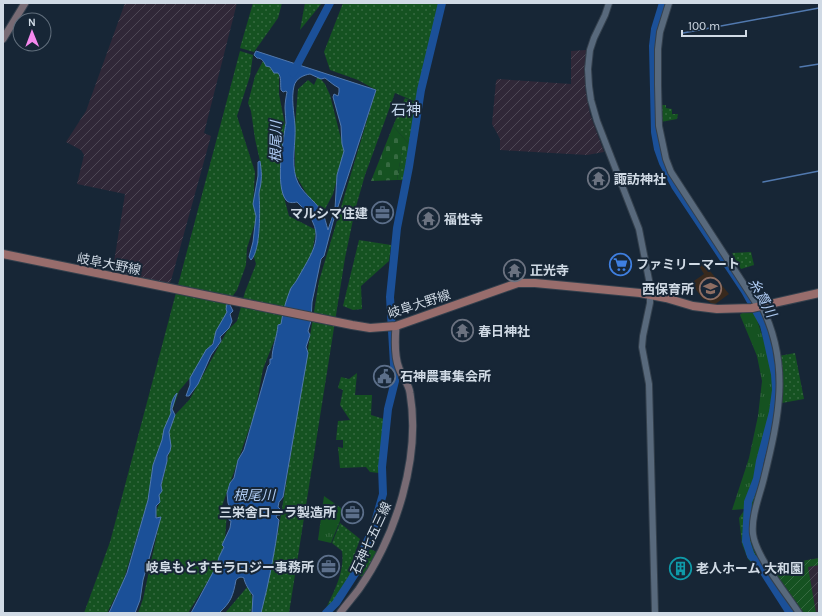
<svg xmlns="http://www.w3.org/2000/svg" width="822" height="616" font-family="Karla,'Noto Sans JP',sans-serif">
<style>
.industrial{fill:url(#industrial-furrows)}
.education{fill:#38291d}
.grass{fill:url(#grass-dots)}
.cemetery{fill:url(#cemetery-stones)}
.park{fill:url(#park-tufts)}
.garden{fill:url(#garden-furrows)}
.water{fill:#1b5098;stroke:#5179af;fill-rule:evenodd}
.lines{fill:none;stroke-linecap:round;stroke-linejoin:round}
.stream{stroke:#5179af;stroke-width:1.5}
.river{stroke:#1b5098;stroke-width:8}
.tertiary-casing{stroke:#34404d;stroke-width:8}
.secondary-casing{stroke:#34404d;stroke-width:9}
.primary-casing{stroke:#34404d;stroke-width:10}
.tertiary{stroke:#58697c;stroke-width:6}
.secondary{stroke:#786b74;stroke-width:7}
.primary{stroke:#986d6c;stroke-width:8}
.labels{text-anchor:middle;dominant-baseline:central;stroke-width:4;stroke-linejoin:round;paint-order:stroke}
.poi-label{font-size:13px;font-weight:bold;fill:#d0dae5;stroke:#172636;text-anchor:start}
.street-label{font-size:13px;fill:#d0dae5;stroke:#172636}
.water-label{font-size:14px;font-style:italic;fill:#aecaf2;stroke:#172636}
.quarter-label{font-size:15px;fill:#c5d8ee;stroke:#172636}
</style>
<defs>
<pattern id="industrial-furrows" width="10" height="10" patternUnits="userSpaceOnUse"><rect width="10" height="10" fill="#302838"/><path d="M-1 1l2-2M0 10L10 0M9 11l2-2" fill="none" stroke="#4d4755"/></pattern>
<pattern id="grass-dots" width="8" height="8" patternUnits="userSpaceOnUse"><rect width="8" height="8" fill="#155221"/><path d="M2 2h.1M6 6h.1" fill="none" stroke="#366a41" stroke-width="1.8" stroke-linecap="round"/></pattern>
<pattern id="cemetery-stones" width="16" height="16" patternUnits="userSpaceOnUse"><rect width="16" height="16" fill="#155221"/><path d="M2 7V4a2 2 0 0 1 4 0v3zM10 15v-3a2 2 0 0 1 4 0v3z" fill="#366a41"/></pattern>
<pattern id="park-tufts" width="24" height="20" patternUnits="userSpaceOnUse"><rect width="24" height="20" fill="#155221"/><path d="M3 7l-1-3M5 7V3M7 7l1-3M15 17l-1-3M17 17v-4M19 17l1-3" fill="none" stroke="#366a41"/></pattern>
<pattern id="garden-furrows" width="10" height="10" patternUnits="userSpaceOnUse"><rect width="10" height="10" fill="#155221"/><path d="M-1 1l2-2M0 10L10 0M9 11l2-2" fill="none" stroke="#366a41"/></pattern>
</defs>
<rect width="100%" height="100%" fill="#172636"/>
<g class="industrial">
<path d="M 125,3 L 237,3 L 204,133 L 211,136 L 172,277 L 170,283 L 167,285 L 112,274 L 125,194 L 77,184 L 84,155 L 81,150 L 66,142 L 86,111 Z"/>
<path d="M 586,50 L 585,87 L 590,114 L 604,152 L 587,155 L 500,150 L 500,139 L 492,124 L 496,81 L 498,79 L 571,84 L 571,51 Z"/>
<path d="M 819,558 L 819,613 L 804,613 L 772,568 L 773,566 Z"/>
</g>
<path class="education" d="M 697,263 L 705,265 L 729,294 L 714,305 L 705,299 L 703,299 L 691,283 L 704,274 Z"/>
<g class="grass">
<path d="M 253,3 L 282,3 L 278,18 L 254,52 L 240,48 Z"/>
<path d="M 305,3 L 322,3 L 300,30 Z"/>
<path d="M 343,3 L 440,3 L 416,102 L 395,93 L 365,175 L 355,210 L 345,258 L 289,613 L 261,613 L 279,527 L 319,281 L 376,90 L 358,80 L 330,70 L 324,52 Z"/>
<path d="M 240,51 L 253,55 L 250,76 L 237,116 L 255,172 L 253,204 L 260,161 L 255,139 L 251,111 L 248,103 L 255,76 L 263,61 L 279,74 L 279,94 L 285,125 L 281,186 L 289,216 L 316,230 L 312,253 L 278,331 L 263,369 L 255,412 L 222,506 L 227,512 L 225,539 L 218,565 L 188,613 L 138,613 L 143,599 L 160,520 L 155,513 L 160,502 L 159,495 L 171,446 L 169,432 L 175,415 L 190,399 L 227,331 L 237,321 L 245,292 L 256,264 L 254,257 L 257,217 L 247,248 L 246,265 L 237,290 L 227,304 L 227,312 L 210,348 L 190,378 L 179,391 L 153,465 L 148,500 L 123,582 L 107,613 L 84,613 L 110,542 Z"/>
<path d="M 318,76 L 325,84 L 330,95 L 344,151 L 333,194 L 323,213 L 309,198 L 295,174 L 295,125 L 298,89 L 308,80 L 314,85 Z"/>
<path d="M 405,98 L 418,104 L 405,180 L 397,180 L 402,149 L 410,145 L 393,126 Z"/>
<path d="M 661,105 L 666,105 L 666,108 L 672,109 L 672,114 L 678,114 L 677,119 L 661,122 Z"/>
<path d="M 359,240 L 391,245 L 389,261 L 361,286 L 362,309 L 353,310 L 343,306 Z"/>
<path d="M 751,252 L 754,265 L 741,269 L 732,253 Z"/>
<path d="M 752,310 L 759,311 L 767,326 L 777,375 L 777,403 L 750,521 C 750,527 750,532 750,537 C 754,561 782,593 796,613 L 787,613 L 763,576 L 748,559 L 742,544 L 739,518 L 745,509 L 771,362 L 764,337 L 756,317 Z"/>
<path d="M 795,353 L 804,399 L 782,403 L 782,373 L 779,356 Z"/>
<path d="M 357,373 L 355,395 L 372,395 L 371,415 L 384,419 L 379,473 L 370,472 L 366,467 L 340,468 L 338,447 L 343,448 L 343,440 L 336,440 L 338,421 L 350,420 L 340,405 L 343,390 L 338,388 L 341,377 L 349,379 Z"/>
<path d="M 340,523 L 360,539 L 352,562 L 356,567 L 330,613 L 324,613 C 333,593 345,573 342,551 L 332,543 Z"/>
<path d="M 370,549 L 377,552 L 365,578 L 357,574 L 358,569 L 362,567 Z"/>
<path d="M 248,586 C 252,595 255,604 250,613 L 225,613 Z"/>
</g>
<path class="cemetery" d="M 393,126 L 410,145 L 409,151 L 402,150 L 397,180 L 371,181 Z"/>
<g class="park">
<path d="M 752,310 L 756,317 L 771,362 L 771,402 L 758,464 L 745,509 L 732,510 L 749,458 L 758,416 L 762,381 L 757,356 L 740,315 L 744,311 Z"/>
<path d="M 324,496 L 341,508 L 340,521 L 331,543 L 318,540 Z"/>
</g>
<path class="garden" d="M 819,558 L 819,565 L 808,567 L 816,613 L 804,613 L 772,568 L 773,566 Z"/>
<g class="water">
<path d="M 256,51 L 376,90 L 333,222 L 324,256 L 321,259 L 312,302 L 311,321 L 308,331 L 310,335 L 306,347 L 308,353 L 283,497 L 279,502 L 278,507 L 280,509 L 280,515 L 277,515 L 276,517 L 279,520 C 275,551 269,582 261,613 L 252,613 L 253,595 C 250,592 244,582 244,578 C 240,576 238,578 236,580 C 233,596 231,602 219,613 L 191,613 L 217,565 L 219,557 L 224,547 L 222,545 L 230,528 L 231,521 L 229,520 L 231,510 L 228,503 L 227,493 L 230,483 L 234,478 L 238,460 L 244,450 L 268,366 L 270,364 L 270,359 L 272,359 C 272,348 277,337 278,325 L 281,324 C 283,311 286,300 291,288 C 293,285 296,282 298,278 C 316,246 328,232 297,202 C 293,203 288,203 286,200 C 275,186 283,140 286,123 C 286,118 285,113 285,108 C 285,103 286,97 287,92 L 286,91 L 283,92 L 281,90 C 280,83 282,78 278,73 L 274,73 L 270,67 L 266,66 C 264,62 262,58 257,58 L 254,55 ZM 310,74 L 321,79 L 325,78 L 334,85 L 339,88 L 339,92 L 338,96 L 334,94 L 333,97 L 341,126 L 342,144 L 344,151 L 337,175 L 335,209 L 328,230 C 326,224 325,217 322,212 C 314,199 301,193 296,178 C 291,161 296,143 295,126 C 294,112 291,99 294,86 C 296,78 304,75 310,74 Z"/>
<path d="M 260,161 C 261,168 262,175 261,182 C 261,186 259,190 259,194 C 260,208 261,250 251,260 L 249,257 L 253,242 L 256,216 L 253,204 L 258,176 L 258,162 Z"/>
<path d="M 229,303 L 233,311 L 230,314 L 232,321 L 229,328 L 220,337 L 221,341 L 211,355 L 198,384 L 189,396 L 186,396 L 190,385 L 190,378 L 206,350 L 213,344 L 216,331 L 227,312 L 226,309 L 227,304 Z"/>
<path d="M 177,393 L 172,409 L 175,415 L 169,432 L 171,446 L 170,451 L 167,456 L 167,461 L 161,485 L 162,491 L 159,495 L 160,502 L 156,506 L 156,518 L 161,517 L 143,580 L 140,600 L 135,613 L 109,613 L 127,573 L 148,500 L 153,465 L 162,440 L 164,429 L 171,413 C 170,406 172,398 177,393 Z"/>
</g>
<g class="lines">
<g class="stream">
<path d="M 683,33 L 819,8"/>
<path d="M 800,67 L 819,64"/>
<path d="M 763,182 L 819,171"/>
</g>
<g class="river">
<path d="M 663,3 L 655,29 L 653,46 L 655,132 L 658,149 L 663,163 L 675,186 L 745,291 L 764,325 L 775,374 L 776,390 L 773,412 L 760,461 L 757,479 L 748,502 L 746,541 L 751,556 L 758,563 L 790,613"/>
<path d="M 293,73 L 330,3"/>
<path d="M 326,613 L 336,603 L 356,572 L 360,561 L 361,555 L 373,529 L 383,494 L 382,467 L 388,409 L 395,381 L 390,297 L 397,228 L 409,167 L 421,90 L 442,3"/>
</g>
<defs>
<g id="tertiary">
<path d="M 609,3 L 605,15 L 594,38 L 590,50 L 588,69 L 589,86 L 591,100 L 597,121 L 639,229 L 650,285 L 650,303 L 643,336 L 642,347 L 649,384 L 655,613"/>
<path d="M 669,3 L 660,32 L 658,49 L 658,85 L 659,126 L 666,159 L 671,172 L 758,306"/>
<path d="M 761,305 C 791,364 779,417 764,478 C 760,495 751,516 753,534 C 756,557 786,593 799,613"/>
</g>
<g id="secondary">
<path d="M 3,39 L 25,3"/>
<path d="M 340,613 C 346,605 353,597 359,589 C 396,536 421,458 410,393 C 409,384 402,377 399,368 C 394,356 395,339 396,326"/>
</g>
<path id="primary" d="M 3,254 L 352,325 L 370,328 L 396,326 L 518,283 L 535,283 L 640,293 L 666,298 L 693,306 L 717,309 L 752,308 L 819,293"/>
</defs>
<use href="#tertiary" class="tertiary-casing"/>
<use href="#secondary" class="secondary-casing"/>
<use href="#primary" class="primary-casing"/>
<use href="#tertiary" class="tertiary"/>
<use href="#secondary" class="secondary"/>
<use href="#primary" class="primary"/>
</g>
<defs>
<symbol id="temple-ring" viewBox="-11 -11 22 22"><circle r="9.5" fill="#172636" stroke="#6b7280" stroke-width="1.5"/><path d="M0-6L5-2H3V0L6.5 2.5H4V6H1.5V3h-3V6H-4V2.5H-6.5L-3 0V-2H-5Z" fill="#6b7280"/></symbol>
<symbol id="office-ring" viewBox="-11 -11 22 22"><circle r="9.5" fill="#172636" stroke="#5c6f8a" stroke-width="1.5"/><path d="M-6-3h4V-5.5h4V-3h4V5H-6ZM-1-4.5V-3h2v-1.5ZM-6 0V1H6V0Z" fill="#5c6f8a"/></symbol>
<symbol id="supermarket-ring" viewBox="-11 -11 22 22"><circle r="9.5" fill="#172636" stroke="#3f7fe0" stroke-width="1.5"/><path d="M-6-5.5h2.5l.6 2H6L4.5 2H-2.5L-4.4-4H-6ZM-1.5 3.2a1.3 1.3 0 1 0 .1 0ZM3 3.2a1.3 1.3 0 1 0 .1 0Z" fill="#3f7fe0"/></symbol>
<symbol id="school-ring" viewBox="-11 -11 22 22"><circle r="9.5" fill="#172636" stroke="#8d6e63" stroke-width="1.5"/><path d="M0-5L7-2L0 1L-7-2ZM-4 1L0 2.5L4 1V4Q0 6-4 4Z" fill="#8d6e63"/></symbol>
<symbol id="civic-ring" viewBox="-11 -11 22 22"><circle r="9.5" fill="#172636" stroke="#5c6f8a" stroke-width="1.5"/><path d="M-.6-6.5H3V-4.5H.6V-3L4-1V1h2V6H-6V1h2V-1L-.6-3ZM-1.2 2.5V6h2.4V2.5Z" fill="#5c6f8a"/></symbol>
<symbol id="building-ring" viewBox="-11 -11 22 22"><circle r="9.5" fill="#172636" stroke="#0f9aa8" stroke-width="1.5"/><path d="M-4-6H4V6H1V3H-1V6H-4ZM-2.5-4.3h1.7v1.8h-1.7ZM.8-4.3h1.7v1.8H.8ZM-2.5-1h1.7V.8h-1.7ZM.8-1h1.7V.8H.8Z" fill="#0f9aa8"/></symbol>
</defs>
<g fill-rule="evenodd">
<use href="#temple-ring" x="586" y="166" width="25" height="25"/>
<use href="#office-ring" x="370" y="200" width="25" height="25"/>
<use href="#temple-ring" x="416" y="206" width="25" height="25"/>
<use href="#supermarket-ring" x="608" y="252" width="25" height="25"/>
<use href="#temple-ring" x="502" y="258" width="25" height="25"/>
<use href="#school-ring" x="698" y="276" width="25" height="25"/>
<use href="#temple-ring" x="450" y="318" width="25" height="25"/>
<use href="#civic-ring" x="372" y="364" width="25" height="25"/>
<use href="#office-ring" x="340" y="500" width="25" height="25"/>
<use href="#office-ring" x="316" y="554" width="25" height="25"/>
<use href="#building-ring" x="668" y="556" width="25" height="25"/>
</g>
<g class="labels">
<g class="poi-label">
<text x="614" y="179">諏訪神社</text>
<text x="368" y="213" text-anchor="end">マルシマ住建</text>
<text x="444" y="219">福性寺</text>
<text x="636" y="264">ファミリーマート</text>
<text x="530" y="270">正光寺</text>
<text x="694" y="289" text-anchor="end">西保育所</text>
<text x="478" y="331">春日神社</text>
<text x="400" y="376">石神農事集会所</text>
<text x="336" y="512" text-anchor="end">三栄舎ローラ製造所</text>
<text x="314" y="567" text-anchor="end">岐阜もとすモラロジー事務所</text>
<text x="696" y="568">老人ホーム 大和園</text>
</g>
<g class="street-label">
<text transform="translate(109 264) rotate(11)">岐阜大野線</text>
<text transform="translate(419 304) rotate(-18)">岐阜大野線</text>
<text transform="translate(371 538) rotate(-65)">石神七五三線</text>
</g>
<g class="water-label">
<text transform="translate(276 142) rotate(-89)">根尾川</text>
<text transform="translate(762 298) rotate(61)">糸貫川</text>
<text x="254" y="495">根尾川</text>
</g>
<g class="quarter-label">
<text x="406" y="110">石神</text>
</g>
</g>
<rect width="822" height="616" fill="none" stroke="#d0dae5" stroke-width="8"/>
<g transform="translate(32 32) rotate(359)"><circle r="19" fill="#172636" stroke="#616e7c"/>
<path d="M0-3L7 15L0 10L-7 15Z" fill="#f589ee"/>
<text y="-6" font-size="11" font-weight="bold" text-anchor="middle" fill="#d0dae5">N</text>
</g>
<path d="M682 30v6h64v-6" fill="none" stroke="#d0dae5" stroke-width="2"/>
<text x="688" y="30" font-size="12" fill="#d0dae5" stroke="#172636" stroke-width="3" paint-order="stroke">100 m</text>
</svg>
